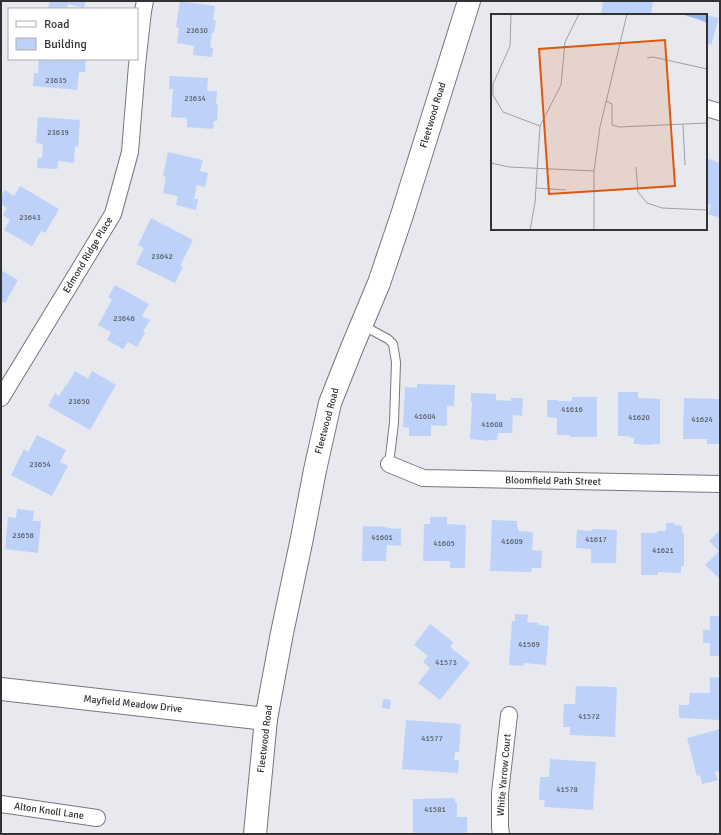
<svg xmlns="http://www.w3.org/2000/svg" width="721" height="835" font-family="Signika,sans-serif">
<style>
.building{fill:#bed2f9}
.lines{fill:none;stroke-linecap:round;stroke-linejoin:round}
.lane-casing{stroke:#75777b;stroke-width:10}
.street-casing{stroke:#75777b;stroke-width:18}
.secondary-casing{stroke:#75777b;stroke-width:24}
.lane{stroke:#fff;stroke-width:8}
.street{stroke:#fff;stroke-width:16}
.secondary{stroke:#fff;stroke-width:22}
.labels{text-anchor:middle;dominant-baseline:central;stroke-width:4;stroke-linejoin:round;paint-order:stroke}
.number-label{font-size:8px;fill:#555a65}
.street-label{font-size:10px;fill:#323234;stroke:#fff}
.inset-road{fill:none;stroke:#9fa0a4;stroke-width:1}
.view{fill:#df570e;fill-opacity:0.15;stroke:#df570e;stroke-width:2}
.inset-edge{fill:none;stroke:#323234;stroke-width:2}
</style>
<rect width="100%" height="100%" fill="#e7e9ee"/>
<g class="building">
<path d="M 50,1 L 86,1 L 84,8 L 68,4 L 67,9 L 48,9 Z"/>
<path d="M 180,1 L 215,6 L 213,20 L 216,21 L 214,33 L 212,33 L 210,47 L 213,48 L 212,57 L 193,55 L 194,46 L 177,43 L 179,28 L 176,27 Z"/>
<path d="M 603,1 L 653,1 L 651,15 L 601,15 Z"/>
<path d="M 706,15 L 719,18 L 711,45 L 706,43 Z"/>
<path d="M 39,59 L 86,59 L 85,72 L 79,72 L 77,90 L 33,86 L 34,73 L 38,73 Z"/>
<path d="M 170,76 L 208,78 L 207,91 L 217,91 L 216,104 L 218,104 L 217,121 L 214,121 L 213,129 L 187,127 L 187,118 L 171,117 L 173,89 L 169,89 Z"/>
<path d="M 38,117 L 80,120 L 78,147 L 75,146 L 74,163 L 58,161 L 57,169 L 37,168 L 38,158 L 42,158 L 43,144 L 36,143 Z"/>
<path d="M 168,152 L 203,160 L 200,171 L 208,173 L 205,187 L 197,185 L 194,199 L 198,199 L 196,210 L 176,205 L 178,196 L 163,193 L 166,177 L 163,176 Z"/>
<path d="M 706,158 L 720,163 L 720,218 L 708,214 L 711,205 L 706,204 Z"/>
<path d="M 20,186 L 59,209 L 45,233 L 41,231 L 32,246 L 4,230 L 10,220 L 3,215 L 7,208 L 1,204 L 1,196 L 5,190 L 14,196 Z"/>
<path d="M 151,218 L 193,240 L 180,266 L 183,267 L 175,283 L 136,264 L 144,248 L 138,245 Z"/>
<path d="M 1,270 L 18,280 L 5,303 L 1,301 Z"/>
<path d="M 115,285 L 149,304 L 142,316 L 150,320 L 143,332 L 145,333 L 137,347 L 128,342 L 123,349 L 107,340 L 111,332 L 98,325 L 112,300 L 108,297 Z"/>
<path d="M 75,371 L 88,379 L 92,371 L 116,385 L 90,430 L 48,406 L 55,393 L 59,396 L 66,385 L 67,385 Z"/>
<path d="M 417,384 L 455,385 L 454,406 L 447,406 L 447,426 L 431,425 L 431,436 L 409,436 L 409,428 L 403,427 L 405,387 L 417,388 Z"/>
<path d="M 618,392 L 638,392 L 638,398 L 660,399 L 660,444 L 652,444 L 651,445 L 634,444 L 634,438 L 629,437 L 629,436 L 618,436 Z"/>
<path d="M 471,393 L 496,394 L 496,400 L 511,401 L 511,398 L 523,398 L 522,416 L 513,415 L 512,433 L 498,433 L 497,440 L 489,440 L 489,441 L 470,439 L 472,402 L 471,402 Z"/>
<path d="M 572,397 L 597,397 L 597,437 L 570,437 L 570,435 L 557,435 L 557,418 L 547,417 L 547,400 L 558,400 L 558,401 L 572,401 Z"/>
<path d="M 684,398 L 720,399 L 720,444 L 707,444 L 707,439 L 683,439 Z"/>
<path d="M 37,435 L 66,450 L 60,462 L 68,466 L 52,496 L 11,475 L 24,449 L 28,452 Z"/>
<path d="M 17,509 L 34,511 L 33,521 L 41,521 L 38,553 L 5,549 L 8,517 L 16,518 Z"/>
<path d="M 430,517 L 447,517 L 447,524 L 466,525 L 465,568 L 450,568 L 450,561 L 423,561 L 424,524 L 430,524 Z"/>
<path d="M 492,520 L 517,521 L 517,527 L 518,527 L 518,531 L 533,532 L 532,550 L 542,551 L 541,568 L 532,568 L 531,572 L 490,571 Z"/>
<path d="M 666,523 L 674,523 L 674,525 L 682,526 L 682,533 L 684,533 L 684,566 L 681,566 L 681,573 L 658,572 L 658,575 L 641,575 L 641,533 L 657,533 L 657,531 L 666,531 Z"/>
<path d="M 363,526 L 387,527 L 387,528 L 401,529 L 401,546 L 387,545 L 386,561 L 362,561 Z"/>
<path d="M 592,529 L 617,530 L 616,563 L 591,563 L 591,549 L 576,548 L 577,530 L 592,531 Z"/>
<path d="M 720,530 L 720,579 L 705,565 L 719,551 L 709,541 Z"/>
<path d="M 515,614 L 528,615 L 527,622 L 539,623 L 538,625 L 549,626 L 546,665 L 524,663 L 523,666 L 509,665 L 512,621 L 515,621 Z"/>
<path d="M 710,616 L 720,616 L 720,656 L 710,656 L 710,643 L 703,643 L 703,630 L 710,630 Z"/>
<path d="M 430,624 L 453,642 L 450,647 L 470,663 L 440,700 L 418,683 L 430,668 L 423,662 L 428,656 L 414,645 Z"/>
<path d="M 710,677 L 720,678 L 720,720 L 679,718 L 679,705 L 689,705 L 690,693 L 710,693 Z"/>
<path d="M 576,686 L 617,687 L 615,737 L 570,735 L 570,727 L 563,727 L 564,704 L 575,704 Z"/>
<path d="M 383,699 L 391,700 L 390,709 L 382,708 Z"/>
<path d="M 406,720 L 461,724 L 459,752 L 455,752 L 454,760 L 459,760 L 458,773 L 402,769 Z"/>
<path d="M 720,729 L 720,771 L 715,772 L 718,780 L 702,784 L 700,775 L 697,776 L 687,738 Z"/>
<path d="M 550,759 L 596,762 L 593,810 L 544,807 L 545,800 L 539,800 L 540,777 L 549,777 Z"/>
<path d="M 455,798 L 455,802 L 457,802 L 457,817 L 467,817 L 467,834 L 413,834 L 413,799 Z"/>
</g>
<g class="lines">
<defs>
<path id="lane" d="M 362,325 L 388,339 L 393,344 L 396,362 L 394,423 L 389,464"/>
<g id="street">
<path d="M 706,108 L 720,112"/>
<path d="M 1,398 L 113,214 L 130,152 L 137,65 L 143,11 L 145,1"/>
<path d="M 389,464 L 423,478 L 720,484"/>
<path d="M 1,804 L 97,818"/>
<path d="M 501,834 L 500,827 L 500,793 L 509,715"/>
</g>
<g id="secondary">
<path d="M 1,689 L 266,719"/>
<path d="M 255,834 L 266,719 L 282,633 L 302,538 L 315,470 L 330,403 L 351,350 L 379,283 L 402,215 L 469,1"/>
</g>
</defs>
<use href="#lane" class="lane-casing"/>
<use href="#street" class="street-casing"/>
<use href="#secondary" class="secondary-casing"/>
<use href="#lane" class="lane"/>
<use href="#street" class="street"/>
<use href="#secondary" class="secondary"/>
</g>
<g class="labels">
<g class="number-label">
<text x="197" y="30">23630</text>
<text x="56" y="80">23635</text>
<text x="195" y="98">23634</text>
<text x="58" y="132">23639</text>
<text x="30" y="217">23643</text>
<text x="162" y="256">23642</text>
<text x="124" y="318">23646</text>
<text x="79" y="401">23650</text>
<text x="572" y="409">41616</text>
<text x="425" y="416">41604</text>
<text x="639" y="417">41620</text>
<text x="702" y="419">41624</text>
<text x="492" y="424">41608</text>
<text x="40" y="464">23654</text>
<text x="23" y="535">23658</text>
<text x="382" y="537">41601</text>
<text x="596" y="539">41617</text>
<text x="512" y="541">41609</text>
<text x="444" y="543">41605</text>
<text x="663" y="550">41621</text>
<text x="529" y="644">41569</text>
<text x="446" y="662">41573</text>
<text x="589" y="716">41572</text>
<text x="432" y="738">41577</text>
<text x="567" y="789">41578</text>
<text x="435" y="809">41581</text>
</g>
<g class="street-label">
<text transform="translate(433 115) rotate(-73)">Fleetwood Road</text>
<text transform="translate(88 255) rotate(-59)">Edmond Ridge Place</text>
<text transform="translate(327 421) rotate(-75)">Fleetwood Road</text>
<text transform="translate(553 481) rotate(1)">Bloomfield Path Street</text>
<text transform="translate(133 704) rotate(6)">Mayfield Meadow Drive</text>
<text transform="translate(265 739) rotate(-83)">Fleetwood Road</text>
<text transform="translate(504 775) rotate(-85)">White Yarrow Court</text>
<text transform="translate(49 811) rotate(8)">Alton Knoll Lane</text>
</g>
</g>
<g transform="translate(491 14)">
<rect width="216" height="216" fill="#e7e9ee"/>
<path d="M 190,0 L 216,0 L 216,9 L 209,6 Z" fill="#99b6f0"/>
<path class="inset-road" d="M 20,0 L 19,32 L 2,70 L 2,81 L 12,98 L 49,112M 156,44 L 162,43 L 216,55M 115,87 L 121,90 L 121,111 L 128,113 L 216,109M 192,110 L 194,151M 0,149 L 18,153 L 103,157M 145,153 L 147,178 L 156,189 L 171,194 L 216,196M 45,174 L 75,176M 39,216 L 44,189 L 49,112 L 70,71 L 74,28 L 88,0M 103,216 L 103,157 L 109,113 L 136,0"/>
<path class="view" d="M 174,26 L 184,172 L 58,180 L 48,35 Z"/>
<rect width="216" height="216" class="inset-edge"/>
</g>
<rect width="721" height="835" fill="none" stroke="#323234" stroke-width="4"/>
<rect x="8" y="8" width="130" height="52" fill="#ffffff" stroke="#adadae"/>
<rect x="16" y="21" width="20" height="6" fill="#ffffff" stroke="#adadae"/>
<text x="44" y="28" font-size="12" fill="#323234">Road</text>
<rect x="16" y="38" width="20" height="12" fill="#bed2f9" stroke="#adadae"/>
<text x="44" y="48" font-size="12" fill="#323234">Building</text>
</svg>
